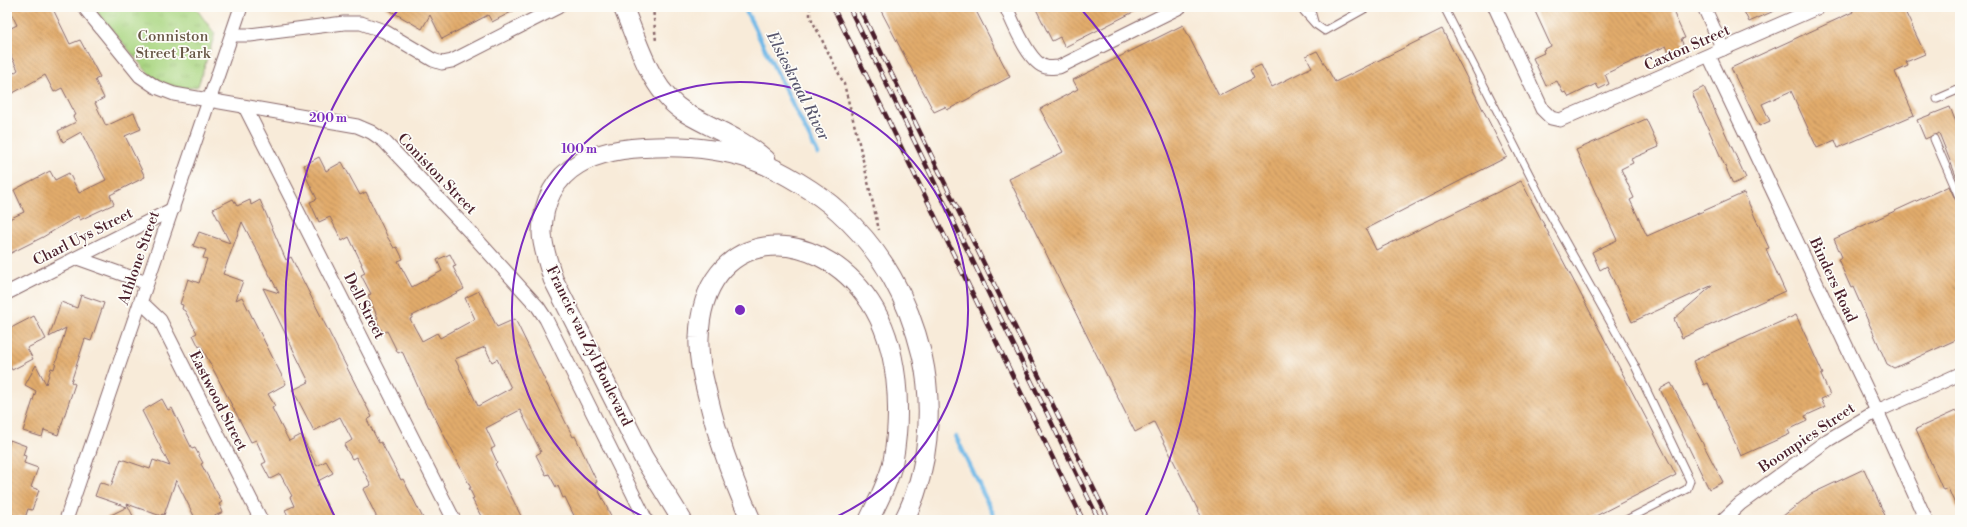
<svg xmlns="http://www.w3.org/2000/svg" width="1967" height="527" font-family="'Libre Bodoni',serif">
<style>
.park{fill:url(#park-tufts);stroke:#7a7b57}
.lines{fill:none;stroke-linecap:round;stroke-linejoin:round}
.stream{stroke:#6fb8e7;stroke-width:4.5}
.building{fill:url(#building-back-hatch);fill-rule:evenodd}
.service-casing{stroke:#876668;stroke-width:9}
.minor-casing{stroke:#876668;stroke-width:15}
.secondary-casing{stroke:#876668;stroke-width:21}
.path{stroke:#876668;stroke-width:2.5;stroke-dasharray:3 3;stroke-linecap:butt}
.service{stroke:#fff;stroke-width:7}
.minor{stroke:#fff;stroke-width:13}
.secondary{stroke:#fff;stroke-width:19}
.rail-casing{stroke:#4a1f2b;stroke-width:4.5}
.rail{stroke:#fdfcf7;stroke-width:3;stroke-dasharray:9;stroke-linecap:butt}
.ring{fill:none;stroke:#7b2cbf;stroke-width:2}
.labels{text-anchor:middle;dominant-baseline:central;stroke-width:3.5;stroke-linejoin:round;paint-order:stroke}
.park-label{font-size:15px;fill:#675645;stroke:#fdfcf7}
.street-label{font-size:15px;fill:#4a1f2b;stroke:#fdfcf7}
.water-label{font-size:16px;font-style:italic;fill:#57556d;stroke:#fdfcf7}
.centre{fill:#7b2cbf;stroke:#fdfcf7;stroke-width:2}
.ring-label{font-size:12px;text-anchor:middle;font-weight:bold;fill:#7b2cbf;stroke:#fdfcf7;stroke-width:3.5;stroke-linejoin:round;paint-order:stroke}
</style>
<defs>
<pattern id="park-tufts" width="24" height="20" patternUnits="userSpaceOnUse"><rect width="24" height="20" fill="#abd783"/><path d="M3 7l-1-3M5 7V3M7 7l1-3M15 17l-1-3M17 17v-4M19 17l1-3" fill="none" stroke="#95b871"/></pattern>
<pattern id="building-back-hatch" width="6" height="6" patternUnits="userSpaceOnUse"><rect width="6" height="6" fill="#e2ac6c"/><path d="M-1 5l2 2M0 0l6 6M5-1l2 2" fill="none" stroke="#b98b59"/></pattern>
</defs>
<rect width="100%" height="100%" fill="#fdfcf7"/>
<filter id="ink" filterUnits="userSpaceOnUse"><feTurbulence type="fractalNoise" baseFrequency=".025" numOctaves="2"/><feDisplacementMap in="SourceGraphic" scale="8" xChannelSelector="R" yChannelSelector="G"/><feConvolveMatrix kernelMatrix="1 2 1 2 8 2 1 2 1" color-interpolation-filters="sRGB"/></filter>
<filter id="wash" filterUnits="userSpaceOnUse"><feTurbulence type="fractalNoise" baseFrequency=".012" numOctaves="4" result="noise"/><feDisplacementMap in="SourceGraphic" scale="16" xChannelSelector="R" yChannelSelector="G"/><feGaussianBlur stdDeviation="0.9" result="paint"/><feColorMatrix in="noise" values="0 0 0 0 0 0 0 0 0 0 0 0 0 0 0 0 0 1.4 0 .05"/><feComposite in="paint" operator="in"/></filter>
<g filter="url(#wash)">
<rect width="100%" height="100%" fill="#f8ebd9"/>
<path class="park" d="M 93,7 L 195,7 L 215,34 L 198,86 C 180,92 163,84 149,74 Z"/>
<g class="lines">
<g class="stream">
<path d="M 744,7 L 818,154"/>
<path d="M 956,437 L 996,520"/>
</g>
</g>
<g id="blocks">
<g class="building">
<path d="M 8,7 L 52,7 L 70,44 L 80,40 L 100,77 L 95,80 L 104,98 L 95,103 L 106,126 L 134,113 L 141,129 L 125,136 L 145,177 L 110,195 L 114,204 L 80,220 L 78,216 L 43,237 L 7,255 L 7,220 L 24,212 L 14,190 L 50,171 L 55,180 L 69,173 L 79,193 L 106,180 L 81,132 L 63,142 L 58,131 L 76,122 L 73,116 L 76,115 L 62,88 L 54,92 L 45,75 L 13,93 L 7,83 L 7,78 L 18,70 L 7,48 L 7,30 L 17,25 Z"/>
<path d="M 384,7 L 521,7 L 492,22 L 488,15 L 442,39 L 430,15 L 422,29 Z"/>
<path d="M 879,7 L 974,7 L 1010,77 L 947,110 L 945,107 L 934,112 Z"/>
<path d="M 1035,7 L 1143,7 L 1065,47 L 1060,37 L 1052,41 Z"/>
<path d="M 1533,7 L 1671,7 L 1685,38 L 1681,39 L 1685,49 L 1671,56 L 1666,46 L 1605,74 L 1609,84 L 1599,89 L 1596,84 L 1569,97 L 1566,92 L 1563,93 L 1557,81 L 1546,86 L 1533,58 L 1544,53 L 1543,50 L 1551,46 Z"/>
<path d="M 1742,7 L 1783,7 L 1749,22 Z"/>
<path d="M 1851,7 L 1903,7 L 1925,54 L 1906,62 L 1908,66 L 1895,72 L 1914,115 L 1838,148 L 1835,140 L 1817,148 L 1791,91 L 1762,104 L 1770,121 L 1759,126 L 1731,68 L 1853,12 Z"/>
<path d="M 1183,25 L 1219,96 L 1254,78 L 1250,70 L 1261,65 L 1272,87 L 1312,67 L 1306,56 L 1317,51 L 1335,82 L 1442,29 L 1507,157 L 1366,229 L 1376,250 L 1521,181 L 1676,475 L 1588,520 L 1203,520 L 1154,422 L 1135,432 L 1009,179 L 1063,152 L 1040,109 L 1078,89 L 1073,80 Z"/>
<path d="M 1704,87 L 1746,178 L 1733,184 L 1692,93 Z"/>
<path d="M 1950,107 L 1957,125 L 1960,123 L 1960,186 L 1939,133 L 1925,139 L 1917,120 Z"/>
<path d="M 1646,119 L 1659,147 L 1631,159 L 1633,163 L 1621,169 L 1634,198 L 1630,200 L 1647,236 L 1744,193 L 1769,248 L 1766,249 L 1785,291 L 1682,338 L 1674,319 L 1713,285 L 1632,322 L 1607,266 L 1600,270 L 1592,252 L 1617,240 L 1576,150 Z"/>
<path d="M 319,157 L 326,171 L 342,162 L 360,195 L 366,192 L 388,238 L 394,248 L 397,247 L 403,259 L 398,261 L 412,287 L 442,271 L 437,260 L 450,254 L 456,266 L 453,267 L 464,289 L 412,316 L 412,318 L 410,319 L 422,341 L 437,333 L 440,338 L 475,319 L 465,298 L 479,291 L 497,327 L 515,319 L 558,407 L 573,437 L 575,436 L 597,482 L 595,483 L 613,520 L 576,520 L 565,497 L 563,498 L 558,486 L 556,487 L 549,474 L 546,475 L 536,455 L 541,452 L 520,410 L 486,428 L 495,447 L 491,449 L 497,462 L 495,464 L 523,520 L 483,520 L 472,499 L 474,498 L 469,488 L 471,488 L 430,408 L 428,409 L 402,351 L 398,353 L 387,331 L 383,333 L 376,319 L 378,318 L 368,295 L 371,294 L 361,275 L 365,273 L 361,264 L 362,264 L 349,237 L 342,241 L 330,217 L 319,222 L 310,202 L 317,199 L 306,177 L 309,176 L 304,165 ZM 485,347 L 492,362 L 497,359 L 511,388 L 478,406 L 455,359 Z"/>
<path d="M 1949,186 L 1956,201 L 1960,204 L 1960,338 L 1894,368 L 1887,364 L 1853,287 L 1851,288 L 1838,259 L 1842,257 L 1834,239 Z"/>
<path d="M 233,199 L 237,206 L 250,200 L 251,205 L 260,200 L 286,260 L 291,257 L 372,417 L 367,420 L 379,443 L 381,442 L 401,480 L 403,479 L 424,520 L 378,520 L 363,489 L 371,485 L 356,457 L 352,459 L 344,445 L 352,440 L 340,417 L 314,431 L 293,390 L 309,382 L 263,288 L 279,293 L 242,222 L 223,274 L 243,281 L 236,300 L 242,297 L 286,384 L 268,394 L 275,406 L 272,408 L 289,441 L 301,435 L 317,466 L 326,461 L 333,473 L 318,481 L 319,484 L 317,485 L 335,520 L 290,520 L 285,510 L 294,506 L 290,497 L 292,496 L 280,474 L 270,479 L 262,464 L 266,462 L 256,440 L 251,442 L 201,346 L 199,347 L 193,335 L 197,333 L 185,311 L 182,309 L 183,305 L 180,304 L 188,279 L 199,283 L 207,259 L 203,258 L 206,250 L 193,246 L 199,232 L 230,243 L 213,209 Z"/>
<path d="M 81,295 L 104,303 L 91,341 L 85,339 L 71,382 L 75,384 L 58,435 L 44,430 L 42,437 L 23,431 L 36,391 L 25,385 L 36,365 L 46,384 L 51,368 L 54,369 L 66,328 L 49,337 L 61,302 L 77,308 Z"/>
<path d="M 1796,315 L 1823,374 L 1821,375 L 1830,395 L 1821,399 L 1825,407 L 1805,416 L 1807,421 L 1788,430 L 1790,434 L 1741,456 L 1708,383 L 1704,385 L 1693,361 Z"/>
<path d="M 34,316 L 46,339 L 27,348 L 33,359 L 12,370 L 7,360 L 7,330 Z"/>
<path d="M 1671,383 L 1723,482 L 1709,489 L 1660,389 Z"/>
<path d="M 162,399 L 168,410 L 172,408 L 192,449 L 195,448 L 203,463 L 201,464 L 222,502 L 219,504 L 223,512 L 207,520 L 196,520 L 176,480 L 164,515 L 162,514 L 161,516 L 127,504 L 135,520 L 101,520 L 127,507 L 95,496 L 100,482 L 111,486 L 121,459 L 150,469 L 153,460 L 170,466 L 142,411 Z"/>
<path d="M 1960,409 L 1960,516 L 1948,488 L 1943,490 L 1916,429 Z"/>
<path d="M 10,440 L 26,446 L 23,455 L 26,456 L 24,463 L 38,468 L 31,487 L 39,490 L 32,510 L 28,509 L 25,518 L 19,516 L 18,520 L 7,518 L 7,450 Z"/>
<path d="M 1864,469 L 1887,520 L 1778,520 L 1811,494 Z"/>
</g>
</g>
</g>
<g filter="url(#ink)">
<use href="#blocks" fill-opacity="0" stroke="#876668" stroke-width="1"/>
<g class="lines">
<defs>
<g id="service">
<path d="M 1300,7 L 1315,24 L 1325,31 L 1368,7"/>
<path d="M 1310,7 L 1314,22"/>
<path d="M 1444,7 L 1547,209 L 1635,366 L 1690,481 L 1687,489 L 1626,520"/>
<path d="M 1937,99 L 1960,89"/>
<path d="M 1934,139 L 1960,199"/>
</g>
<g id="minor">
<path d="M 84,7 L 140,76 L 156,87 L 174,94 L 357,126 L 371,132 L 384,141 L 470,232 L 538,307 L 546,319 L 646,520"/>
<path d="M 1006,7 C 1013,22 1029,64 1046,67 C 1050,68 1055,67 1059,67 L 1180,7"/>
<path d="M 1495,7 L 1542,109 L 1551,118 L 1560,120 L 1819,7"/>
<path d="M 1704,7 L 1723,49"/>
<path d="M 232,35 L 250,35 L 344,23 L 361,23 L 384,31 L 433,60 L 442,63 L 452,61 L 558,7"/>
<path d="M 1709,56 L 1877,411 L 1926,520"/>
<path d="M 245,107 L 454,520"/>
<path d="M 77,258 L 147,283"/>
<path d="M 7,293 L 173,209"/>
<path d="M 141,302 L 160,320 L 261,520"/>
<path d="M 66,520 L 241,7"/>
<path d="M 1723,520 L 1740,504 L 1828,440 L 1877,411 L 1960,374"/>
</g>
<g id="secondary">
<path d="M 623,7 C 639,44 650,91 686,113 C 713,129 743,139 766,160"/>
<path d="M 682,520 L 643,457 L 553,279 C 549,264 542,247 542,232 C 544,163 599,148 656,147 C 688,146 722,149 753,160 C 779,169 819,193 839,212 C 883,252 908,298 922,355 C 934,408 929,472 904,520"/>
<path d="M 751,520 C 733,480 718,440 708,397 C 703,377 698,358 699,338 C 702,226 815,219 870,302 C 899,346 902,410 893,461 C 889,481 878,501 869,520"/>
</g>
</defs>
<use href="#service" class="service-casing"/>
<use href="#minor" class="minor-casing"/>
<use href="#secondary" class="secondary-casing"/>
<g class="path">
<path d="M 653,7 L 656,42"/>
<path d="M 810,7 L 810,16 L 844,84 L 860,147 L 879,230"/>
</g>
<use href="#service" class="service"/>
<use href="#minor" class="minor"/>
<use href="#secondary" class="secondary"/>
<defs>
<g id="rail">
<path d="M 833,7 L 1083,520"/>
<path d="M 849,7 L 1099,520"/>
<path d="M 859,7 L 1109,520"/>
</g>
</defs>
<use href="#rail" class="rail-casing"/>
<use href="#rail" class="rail"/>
</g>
</g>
<g class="ring">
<path d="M651 520A228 228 0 1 1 829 520"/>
<path d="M335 517A455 455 0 0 1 399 9M1081 9A455 455 0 0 1 1145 517"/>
</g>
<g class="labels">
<g class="park-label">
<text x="173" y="36">Conniston<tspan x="173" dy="17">Street Park</tspan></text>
</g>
<g class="street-label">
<text transform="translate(1687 48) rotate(-24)">Caxton Street</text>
<text transform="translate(437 174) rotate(46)">Coniston Street</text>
<text transform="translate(83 237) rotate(-27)">Charl Uys Street</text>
<text transform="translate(139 258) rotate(-71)">Athlone Street</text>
<text transform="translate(1833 280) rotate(65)">Binders Road</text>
<text transform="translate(364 306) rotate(63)">Dell Street</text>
<text transform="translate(589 346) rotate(64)">Francie van Zyl Boulevard</text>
<text transform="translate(218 401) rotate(63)">Eastwood Street</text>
<text transform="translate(1807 438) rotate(-34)">Boompies Street</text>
</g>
<g class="water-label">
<text transform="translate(798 86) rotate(63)">Elsieskraal River</text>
</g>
</g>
<circle cx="740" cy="310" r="6" class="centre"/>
<g class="ring-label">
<text x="328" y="122">200 m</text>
<text x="579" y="153">100 m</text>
</g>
<rect width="1967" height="527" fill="none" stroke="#fdfcf7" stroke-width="24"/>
</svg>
